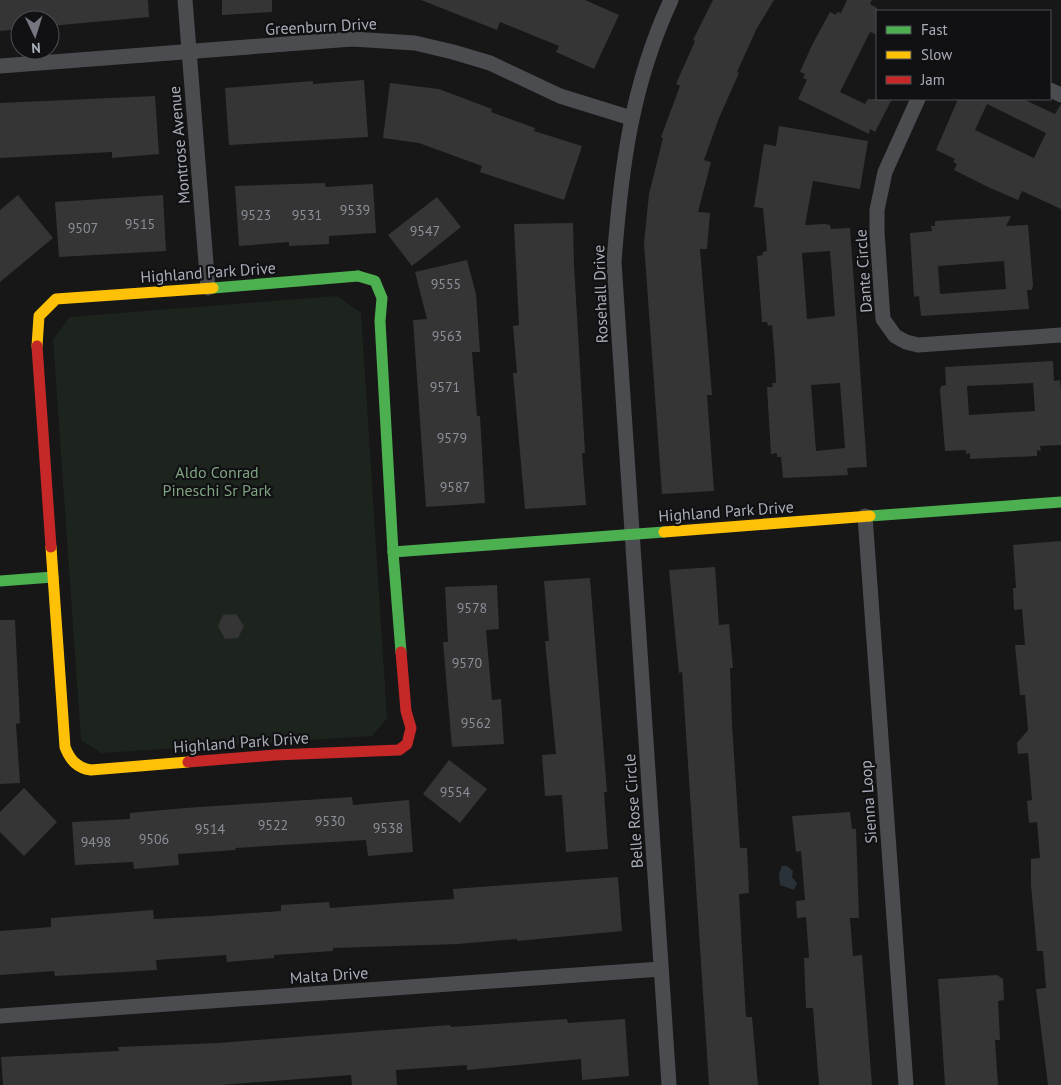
<svg xmlns="http://www.w3.org/2000/svg" width="1061" height="1085" font-family="'PT Sans',sans-serif">
<style>
.green{fill:#1d241e}
.water{fill:#2a3239}
.building{fill:#353536;fill-rule:evenodd}
.lines{fill:none;stroke-linecap:round;stroke-linejoin:round}
.street{stroke:#4b4c50;stroke-width:15}
.fast{stroke:#4caf50;stroke-width:11}
.slow{stroke:#ffc107;stroke-width:11}
.jam{stroke:#c62828;stroke-width:11}
.labels{text-anchor:middle;dominant-baseline:central;stroke-width:4.5;stroke-linejoin:round;paint-order:stroke}
.number-label{font-size:14px;fill:#8b8f98}
.street-label{font-size:16px;fill:#a8adb8;stroke:#111113}
.park-label{font-size:16px;fill:#7fa381;stroke:#111113}
</style>
<rect width="100%" height="100%" fill="#171717"/>
<path class="green" d="M 337,296 L 361,313 L 387,718 L 372,736 L 101,753 L 81,740 L 53,339 L 70,317 Z"/>
<path class="water" d="M 782,866 L 787,866 L 793,871 L 792,877 L 797,883 L 794,890 L 780,885 L 779,874 Z"/>
<g class="building">
<path d="M 0,0 L 148,0 L 149,17 L 50,26 L 50,20 L 20,20 L 20,29 L 0,31 Z"/>
<path d="M 222,0 L 272,0 L 272,12 L 222,15 Z"/>
<path d="M 421,0 L 585,0 L 619,15 L 594,69 L 556,52 L 559,46 L 500,22 L 497,30 Z"/>
<path d="M 713,0 L 774,0 L 757,28 L 737,72 L 739,73 L 719,118 L 704,160 L 711,162 L 698,212 L 710,213 L 707,249 L 700,249 L 712,395 L 707,395 L 714,491 L 662,494 L 644,243 L 649,194 L 663,138 L 661,137 L 680,86 L 676,84 L 695,41 L 693,40 Z"/>
<path d="M 847,0 L 872,0 L 870,4 L 877,8 L 877,35 L 870,32 L 840,92 L 865,104 L 868,99 L 892,99 L 875,132 L 870,129 L 869,134 L 798,99 L 807,80 L 803,78 L 805,74 L 800,72 L 812,45 L 830,12 L 836,15 L 837,12 L 841,13 Z"/>
<path d="M 364,80 L 368,137 L 229,145 L 225,88 L 313,81 L 313,84 Z"/>
<path d="M 390,83 L 439,89 L 492,109 L 491,112 L 535,128 L 534,131 L 582,146 L 564,200 L 480,172 L 482,166 L 419,143 L 383,138 Z"/>
<path d="M 155,96 L 159,154 L 112,158 L 112,152 L 0,158 L 0,103 Z"/>
<path d="M 958,99 L 1023,99 L 1055,114 L 1061,104 L 1061,209 L 1022,191 L 1018,200 L 988,187 L 954,170 L 957,164 L 953,162 L 955,159 L 936,150 ZM 987,104 L 1046,133 L 1034,158 L 975,130 Z"/>
<path d="M 779,126 L 868,141 L 860,189 L 813,181 L 805,225 L 825,224 L 830,225 L 831,229 L 850,228 L 867,467 L 847,468 L 848,475 L 783,478 L 781,457 L 777,457 L 777,453 L 771,454 L 767,387 L 773,387 L 772,383 L 776,383 L 775,362 L 772,325 L 768,326 L 767,322 L 762,322 L 757,256 L 763,255 L 763,252 L 767,251 L 763,208 L 754,207 L 764,144 L 776,146 ZM 830,251 L 835,316 L 807,319 L 802,253 ZM 840,383 L 845,448 L 816,451 L 811,385 Z"/>
<path d="M 325,183 L 326,187 L 373,184 L 376,233 L 329,236 L 329,244 L 289,246 L 289,242 L 239,246 L 235,186 Z"/>
<path d="M 18,195 L 53,238 L 0,282 L 0,210 Z"/>
<path d="M 163,195 L 166,251 L 59,257 L 55,202 Z"/>
<path d="M 437,197 L 461,227 L 412,266 L 388,235 Z"/>
<path d="M 1011,216 L 1006,226 L 1028,225 L 1033,285 L 1032,290 L 1027,290 L 1029,309 L 921,316 L 919,296 L 914,297 L 910,233 L 932,231 L 931,226 L 935,226 L 935,221 ZM 1004,261 L 1006,289 L 940,294 L 938,266 Z"/>
<path d="M 573,223 L 574,265 L 585,453 L 582,453 L 586,505 L 525,509 L 513,373 L 517,373 L 513,326 L 519,325 L 514,224 Z"/>
<path d="M 467,260 L 476,294 L 480,352 L 472,352 L 477,416 L 480,416 L 485,503 L 426,507 L 413,320 L 427,319 L 415,272 Z"/>
<path d="M 1053,361 L 1054,381 L 1060,380 L 1061,391 L 1061,445 L 1040,446 L 1041,451 L 1037,450 L 1037,456 L 970,459 L 970,453 L 966,454 L 966,450 L 945,451 L 940,390 L 941,386 L 946,385 L 945,367 ZM 1033,383 L 1035,411 L 969,415 L 967,386 Z"/>
<path d="M 1061,541 L 1061,1085 L 1048,1085 L 1036,989 L 1046,988 L 1043,951 L 1037,951 L 1031,885 L 1031,859 L 1040,858 L 1037,822 L 1029,823 L 1027,801 L 1032,800 L 1028,753 L 1018,754 L 1017,743 L 1028,730 L 1025,695 L 1020,695 L 1015,645 L 1025,645 L 1022,609 L 1014,610 L 1013,588 L 1016,588 L 1013,545 Z"/>
<path d="M 715,567 L 719,625 L 729,624 L 733,668 L 730,668 L 732,724 L 740,848 L 747,848 L 749,893 L 739,894 L 742,950 L 746,1017 L 752,1017 L 758,1085 L 709,1085 L 682,672 L 679,673 L 669,570 Z"/>
<path d="M 590,578 L 607,792 L 604,792 L 608,849 L 566,852 L 562,795 L 545,796 L 542,755 L 556,754 L 545,641 L 549,641 L 544,581 Z"/>
<path d="M 497,585 L 499,629 L 486,630 L 492,700 L 501,699 L 504,744 L 452,747 L 443,642 L 448,642 L 445,587 Z"/>
<path d="M 236,614 L 244,626 L 238,638 L 225,639 L 218,626 L 223,615 Z"/>
<path d="M 0,620 L 15,620 L 20,723 L 16,724 L 20,783 L 0,784 Z"/>
<path d="M 449,760 L 487,789 L 460,823 L 423,794 Z"/>
<path d="M 24,788 L 57,822 L 24,856 L 0,832 L 0,812 Z"/>
<path d="M 352,797 L 353,805 L 409,800 L 413,852 L 368,856 L 366,840 L 235,848 L 236,850 L 178,854 L 179,865 L 134,869 L 133,862 L 75,865 L 72,822 L 130,819 L 130,813 L 185,808 Z"/>
<path d="M 850,812 L 852,829 L 856,829 L 859,918 L 850,918 L 853,956 L 862,955 L 872,1085 L 819,1085 L 813,1008 L 806,1008 L 804,958 L 809,958 L 806,917 L 797,918 L 796,901 L 805,900 L 801,851 L 796,852 L 792,816 Z"/>
<path d="M 618,877 L 622,931 L 517,941 L 517,939 L 458,944 L 333,948 L 333,951 L 274,955 L 274,958 L 227,962 L 226,955 L 156,960 L 157,970 L 55,976 L 54,971 L 0,975 L 0,931 L 51,927 L 51,918 L 153,910 L 154,919 L 210,916 L 281,911 L 281,905 L 329,902 L 330,908 L 396,903 L 454,899 L 453,889 Z"/>
<path d="M 997,975 L 1003,979 L 1004,1000 L 998,1001 L 1000,1040 L 995,1040 L 998,1085 L 945,1085 L 938,979 Z"/>
<path d="M 567,1019 L 568,1023 L 625,1019 L 629,1076 L 582,1080 L 581,1059 L 467,1070 L 467,1065 L 396,1070 L 397,1085 L 352,1085 L 351,1075 L 222,1085 L 3,1085 L 1,1057 L 119,1051 L 118,1047 L 219,1043 L 450,1025 L 451,1027 Z"/>
</g>
<g class="lines">
<g class="street">
<path d="M 185,0 L 208,288"/>
<path d="M 0,66 L 352,39 L 415,43 L 453,52 L 490,63 L 560,96 L 631,118"/>
<path d="M 1050,90 L 1061,95"/>
<path d="M 918,99 L 885,172 L 877,210 L 877,232 L 883,319 L 895,336 L 906,342 L 918,345 L 1061,335"/>
<path d="M 865,516 L 906,1085"/>
<path d="M 0,1016 L 661,969"/>
<path d="M 669,1085 L 614,262 C 621,169 631,86 671,0"/>
</g>
<g class="fast">
<path d="M 358,276 L 375,281 L 382,298 L 380,321 L 393,552 L 401,652"/>
<path d="M 213,288 L 358,276"/>
<path d="M 870,516 L 1061,502"/>
<path d="M 393,552 L 664,532"/>
<path d="M 0,581 L 53,577"/>
</g>
<g class="slow">
<path d="M 37,346 L 39,316 L 56,299 L 213,288"/>
<path d="M 664,532 L 870,516"/>
<path d="M 51,547 L 65,747 C 70,760 77,768 91,770 L 188,762"/>
</g>
<g class="jam">
<path d="M 37,346 L 51,547"/>
<path d="M 188,762 L 275,755 L 399,750 L 407,744 L 411,728 L 406,711 L 401,652"/>
</g>
</g>
<g class="labels">
<g class="number-label">
<text x="355" y="210">9539</text>
<text x="256" y="215">9523</text>
<text x="307" y="215">9531</text>
<text x="140" y="224">9515</text>
<text x="83" y="228">9507</text>
<text x="425" y="231">9547</text>
<text x="446" y="284">9555</text>
<text x="447" y="336">9563</text>
<text x="445" y="387">9571</text>
<text x="452" y="438">9579</text>
<text x="455" y="487">9587</text>
<text x="472" y="608">9578</text>
<text x="467" y="663">9570</text>
<text x="476" y="723">9562</text>
<text x="455" y="792">9554</text>
<text x="330" y="821">9530</text>
<text x="273" y="825">9522</text>
<text x="388" y="828">9538</text>
<text x="210" y="829">9514</text>
<text x="154" y="839">9506</text>
<text x="96" y="842">9498</text>
</g>
<g class="street-label">
<text transform="translate(321 26) rotate(-3)">Greenburn Drive</text>
<text transform="translate(179 145) rotate(-95)">Montrose Avenue</text>
<text transform="translate(863 271) rotate(-94)">Dante Circle</text>
<text transform="translate(208 272) rotate(-4)">Highland Park Drive</text>
<text transform="translate(600 294) rotate(-92)">Rosehall Drive</text>
<text transform="translate(726 511) rotate(-4)">Highland Park Drive</text>
<text transform="translate(241 742) rotate(-4)">Highland Park Drive</text>
<text transform="translate(868 802) rotate(-94)">Sienna Loop</text>
<text transform="translate(633 811) rotate(-94)">Belle Rose Circle</text>
<text transform="translate(329 975) rotate(-4)">Malta Drive</text>
</g>
<g class="park-label">
<text x="217" y="472">Aldo Conrad<tspan x="217" dy="18">Pineschi Sr Park</tspan></text>
</g>
</g>
<rect x="876" y="10" width="175" height="90" fill="#111113" stroke="#4d4f55"/>
<rect x="886" y="26" width="25" height="8" fill="#4caf50" stroke="#4d4f55"/>
<text x="921" y="35" font-size="15" fill="#a8adb8">Fast</text>
<rect x="886" y="51" width="25" height="8" fill="#ffc107" stroke="#4d4f55"/>
<text x="921" y="60" font-size="15" fill="#a8adb8">Slow</text>
<rect x="886" y="76" width="25" height="8" fill="#c62828" stroke="#4d4f55"/>
<text x="921" y="85" font-size="15" fill="#a8adb8">Jam</text>
<g transform="translate(35 35) rotate(176)"><circle r="24" fill="#111113" stroke="#4d4f55"/>
<path d="M0-4L9 19L0 12L-9 19Z" fill="#757880"/>
<text y="-8" font-size="14" font-weight="bold" text-anchor="middle" fill="#a8adb8">N</text>
</g>
</svg>
